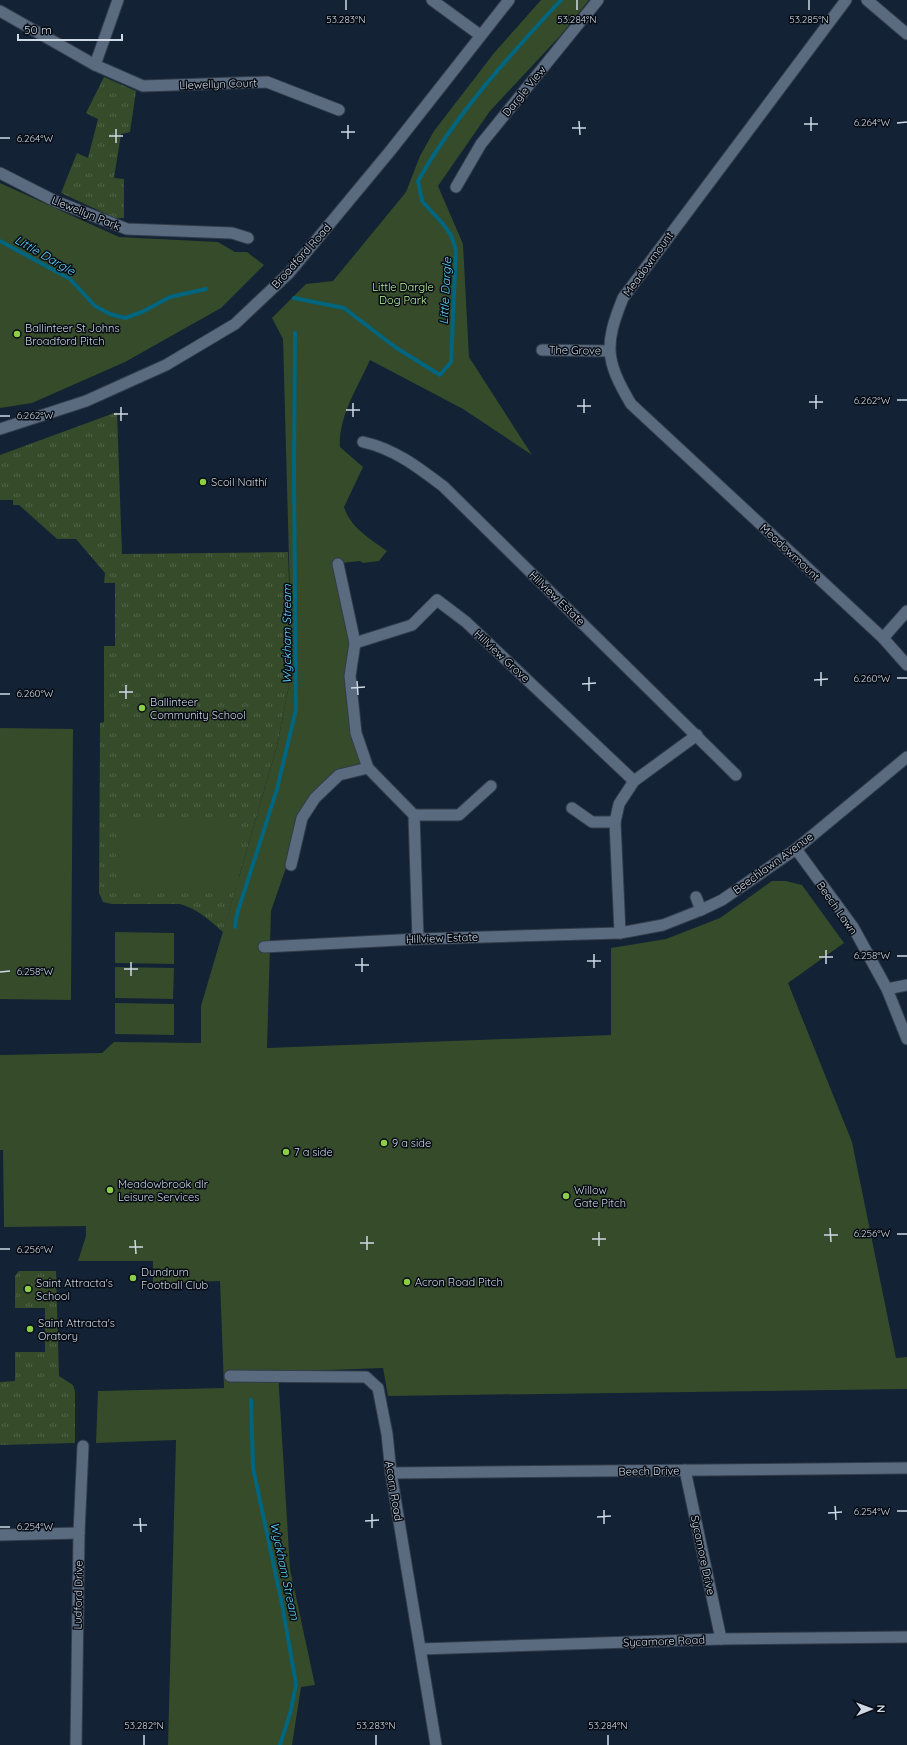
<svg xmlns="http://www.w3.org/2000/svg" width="907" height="1745" font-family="Quicksand,sans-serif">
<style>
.grass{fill:url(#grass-tufts)}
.green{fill:#354b2a}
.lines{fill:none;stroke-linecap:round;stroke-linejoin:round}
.stream{stroke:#00657e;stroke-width:4}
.minor-casing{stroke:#323c4b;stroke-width:13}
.tertiary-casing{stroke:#323c4b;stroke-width:13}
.minor{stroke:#5a6b80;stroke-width:11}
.tertiary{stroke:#5a6b80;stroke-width:11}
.ticks{fill:none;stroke:#cfd9e5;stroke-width:1.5}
.poi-dot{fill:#8cce45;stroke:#060b13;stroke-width:1.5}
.labels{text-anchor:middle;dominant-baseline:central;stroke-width:3;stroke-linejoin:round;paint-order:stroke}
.street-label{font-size:11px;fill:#cfd9e5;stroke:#060b13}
.park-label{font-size:11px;fill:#bcf0a1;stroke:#060b13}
.poi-label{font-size:11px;fill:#cfd9e5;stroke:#060b13;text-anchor:start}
.water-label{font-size:12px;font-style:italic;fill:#63d8ff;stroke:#060b13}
.ticks-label{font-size:10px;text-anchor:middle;fill:#cfd9e5;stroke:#060b13;stroke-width:3;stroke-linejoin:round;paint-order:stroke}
</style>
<defs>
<pattern id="grass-tufts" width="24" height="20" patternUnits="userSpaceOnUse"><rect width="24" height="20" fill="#354b2a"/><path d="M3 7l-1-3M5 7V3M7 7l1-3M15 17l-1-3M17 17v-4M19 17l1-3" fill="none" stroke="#516449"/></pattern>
</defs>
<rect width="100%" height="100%" fill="#132234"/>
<g class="grass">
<path d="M 104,77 L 136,91 L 130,132 L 121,134 L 114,178 L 124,179 L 124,218 L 115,218 L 61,193 L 77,153 L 88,158 L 98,119 L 86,113 Z"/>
<path d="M 117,412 L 122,554 L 288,552 L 292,670 L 277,746 L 223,932 C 209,920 198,909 180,904 L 112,904 L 103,902 L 99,893 L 100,727 L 100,723 L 104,722 L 104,646 L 115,646 L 115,583 L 104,583 L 105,573 L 76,539 L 57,539 L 19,505 L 13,505 L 13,500 L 0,500 L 0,455 Z"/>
<path d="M 19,1271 L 56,1271 L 59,1376 L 73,1385 L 75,1391 L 75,1443 L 0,1445 L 0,1382 L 15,1381 L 15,1352 L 45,1352 L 45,1308 L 15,1308 L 15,1276 Z"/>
</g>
<g class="green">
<path d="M 541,0 L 589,0 L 560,36 L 490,111 L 438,186 L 463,244 L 469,357 L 532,455 L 463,409 L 370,360 C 358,387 338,417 340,447 L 363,467 L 344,507 C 351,528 369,538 387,551 L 379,561 L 363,563 L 360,561 L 342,563 L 349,605 L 350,679 L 365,766 L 311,796 L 271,911 L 267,1048 L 611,1035 L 611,948 L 666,939 L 720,918 L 772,881 L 786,881 L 802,885 L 844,943 L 788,983 L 852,1142 L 896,1358 L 907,1357 L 907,1389 L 388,1396 L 383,1368 L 278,1372 L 290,1569 L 315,1685 L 301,1687 L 292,1745 L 168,1745 L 176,1440 L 96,1443 L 98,1391 L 224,1388 L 220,1281 L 153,1283 L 153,1261 L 78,1261 L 86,1236 L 86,1226 L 4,1227 L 3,1150 L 0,1150 L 0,1055 L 102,1053 L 114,1042 L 201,1043 L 201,1006 L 236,887 L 116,887 L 116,820 L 239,820 L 239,877 L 277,746 L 292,670 L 283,339 L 272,318 L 306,284 L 333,281 L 406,192 L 420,156 L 434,131 L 494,53 Z"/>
<path d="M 0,183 L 119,237 L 218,242 L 235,252 L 247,252 L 264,265 L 221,308 L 125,362 L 32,403 L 0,408 Z"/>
<path d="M 0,728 L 73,729 L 71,1000 L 0,999 Z"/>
<path d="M 115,932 L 174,933 L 174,964 L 115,963 Z"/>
<path d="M 115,967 L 174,968 L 173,999 L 115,998 Z"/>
<path d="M 115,1003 L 174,1004 L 174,1035 L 115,1034 Z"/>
</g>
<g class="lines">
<g class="stream">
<path d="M 0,241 L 70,279 L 95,306 L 110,314 L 125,318 L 142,312 L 170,297 L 206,289"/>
<path d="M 294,298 L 344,308 L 395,347 L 440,375 L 451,362 L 456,250 L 451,235 L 443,224 L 422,201 L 418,181 C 456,114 509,56 561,0"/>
<path d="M 235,927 L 237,914 L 277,789 L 296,709 L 294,475 L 295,333"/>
<path d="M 251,1400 L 253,1468 L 282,1604 L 296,1684 L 291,1710 L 280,1745"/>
</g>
<defs>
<g id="minor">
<path d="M 432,0 L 480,35"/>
<path d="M 846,0 L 623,298 C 604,345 605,360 631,404 L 883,638 L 907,665"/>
<path d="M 867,0 L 907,34"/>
<path d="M 0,11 L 95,65 L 143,86 L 267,82 L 339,110"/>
<path d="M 95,65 L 118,0"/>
<path d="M 0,173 L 55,201 L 127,229 L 232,233 L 248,238"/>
<path d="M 456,187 L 481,144 L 598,0"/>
<path d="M 542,350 L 609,351"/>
<path d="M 363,442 C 395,449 419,468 444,487 L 736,775"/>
<path d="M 338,564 L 355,643 L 350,676 L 356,733 L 368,768 L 414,815 L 418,939"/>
<path d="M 883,638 L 907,611"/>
<path d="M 355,643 L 412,625 L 437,600 L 466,622 L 634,781"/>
<path d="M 572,808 L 592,822 L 615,822"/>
<path d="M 414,815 L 459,815 L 491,786"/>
<path d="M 796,849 L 853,927 L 887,989 L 907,1039"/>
<path d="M 291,865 L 302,818 L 315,798 L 339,775 L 368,768"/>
<path d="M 696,897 L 701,910"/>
<path d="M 620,933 L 615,822 L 619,804 L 634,781 L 697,735"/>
<path d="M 264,947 L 418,939 L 620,933 L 663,925 L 701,910 L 722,900 L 796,849 L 907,757"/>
<path d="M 887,989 L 907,985"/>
<path d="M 230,1376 L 366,1377 L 378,1388 L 387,1434 L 391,1473 L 436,1745"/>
<path d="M 685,1470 L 721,1639"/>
<path d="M 391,1473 L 907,1468"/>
<path d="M 0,1535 L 79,1533"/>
<path d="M 421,1649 L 721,1639 L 907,1637"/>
<path d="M 76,1745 L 79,1533 L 83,1446"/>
</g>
<path id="tertiary" d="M 0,429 L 86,401 L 166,365 L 235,324 L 289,273 L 391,150 L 509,0"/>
</defs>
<use href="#minor" class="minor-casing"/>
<use href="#tertiary" class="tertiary-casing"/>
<use href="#minor" class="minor"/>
<use href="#tertiary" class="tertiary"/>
</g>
<path class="ticks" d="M 346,0 L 346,10M 577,0 L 577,10M 809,0 L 809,10M 811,117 L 811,131M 579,121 L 580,135M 897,123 L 907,122M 804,124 L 818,124M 348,125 L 348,139M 572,128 L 586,128M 116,129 L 116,143M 341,132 L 355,132M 109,136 L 123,136M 0,138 L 10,138M 816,395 L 816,409M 584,399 L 584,413M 897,400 L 907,400M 809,402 L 823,402M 353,403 L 353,417M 577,406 L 591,406M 121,407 L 121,421M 346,410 L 360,410M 114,414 L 128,414M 0,416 L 10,416M 821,672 L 821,686M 589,677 L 589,691M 897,678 L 907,678M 814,680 L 828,679M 357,681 L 358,695M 582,684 L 596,683M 126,685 L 126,699M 351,688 L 365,687M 119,692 L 133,692M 0,694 L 10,694M 826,950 L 826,964M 594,954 L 594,968M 897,956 L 907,956M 819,957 L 833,957M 362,958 L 362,972M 587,961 L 601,961M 131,962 L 131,976M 355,965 L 369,965M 124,969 L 138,969M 0,972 L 10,971M 830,1228 L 831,1242M 599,1232 L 599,1246M 897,1234 L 907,1234M 824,1235 L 838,1235M 367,1236 L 367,1250M 592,1239 L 606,1239M 135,1240 L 136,1254M 360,1243 L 374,1243M 129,1247 L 143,1247M 0,1249 L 10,1249M 835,1506 L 836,1520M 604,1510 L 604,1524M 897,1511 L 907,1511M 828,1513 L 842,1512M 372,1514 L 372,1528M 597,1517 L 611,1516M 140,1518 L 141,1532M 365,1521 L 379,1520M 133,1525 L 147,1525M 0,1527 L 10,1527M 144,1735 L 144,1745M 376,1735 L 376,1745M 608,1735 L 608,1745"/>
<g class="poi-dot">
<circle cx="17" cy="334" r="4"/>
<circle cx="203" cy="482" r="4"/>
<circle cx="142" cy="708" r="4"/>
<circle cx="384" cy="1143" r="4"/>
<circle cx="286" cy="1152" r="4"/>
<circle cx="110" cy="1190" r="4"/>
<circle cx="566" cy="1196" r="4"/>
<circle cx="133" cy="1278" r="4"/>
<circle cx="407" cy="1282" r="4"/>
<circle cx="28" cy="1289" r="4"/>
<circle cx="30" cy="1329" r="4"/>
</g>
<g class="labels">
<g class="street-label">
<text transform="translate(218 84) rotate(-2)">Llewellyn Court</text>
<text transform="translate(524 91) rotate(-51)">Dargle View</text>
<text transform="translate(86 213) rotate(22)">Llewellyn Park</text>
<text transform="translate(301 256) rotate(-48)">Broadford Road</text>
<text transform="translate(648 264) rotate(-54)">Meadowmount</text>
<text transform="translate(575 350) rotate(1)">The Grove</text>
<text transform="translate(790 552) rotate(43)">Meadowmount</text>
<text transform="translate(557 598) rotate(44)">Hillview Estate</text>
<text transform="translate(502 656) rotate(43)">Hillview Grove</text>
<text transform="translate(773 863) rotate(-36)">Beechlawn Avenue</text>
<text transform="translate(837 908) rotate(55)">Beech Lawn</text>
<text transform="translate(442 938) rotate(-2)">Hillview Estate</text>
<text transform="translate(649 1471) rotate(-1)">Beech Drive</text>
<text transform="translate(394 1491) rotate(81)">Acorn Road</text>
<text transform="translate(703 1555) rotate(78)">Sycamore Drive</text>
<text transform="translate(78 1595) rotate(-89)">Ludford Drive</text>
<text transform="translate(664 1641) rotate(-2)">Sycamore Road</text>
</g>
<g class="park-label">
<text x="403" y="287">Little Dargle<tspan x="403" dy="13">Dog Park</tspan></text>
</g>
<g class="poi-label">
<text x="25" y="328">Ballinteer St Johns<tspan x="25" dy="13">Broadford Pitch</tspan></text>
<text x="211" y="482">Scoil Naithí</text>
<text x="150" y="702">Ballinteer<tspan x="150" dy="13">Community School</tspan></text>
<text x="392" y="1143">9 a side</text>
<text x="294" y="1152">7 a side</text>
<text x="118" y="1184">Meadowbrook dlr<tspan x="118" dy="13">Leisure Services</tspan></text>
<text x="574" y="1190">Willow<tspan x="574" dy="13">Gate Pitch</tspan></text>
<text x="141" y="1272">Dundrum<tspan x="141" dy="13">Football Club</tspan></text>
<text x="415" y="1282">Acron Road Pitch</text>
<text x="36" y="1283">Saint Attracta's<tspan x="36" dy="13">School</tspan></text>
<text x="38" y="1323">Saint Attracta's<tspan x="38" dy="13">Oratory</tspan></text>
</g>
<g class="water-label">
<text transform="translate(45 255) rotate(30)">Little Dargle</text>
<text transform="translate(445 291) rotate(-87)">Little Dargle</text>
<text transform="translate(286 634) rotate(-90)">Wyckham Stream</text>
<text transform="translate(285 1571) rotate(78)">Wyckham Stream</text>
</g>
</g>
<g class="ticks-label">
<text x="346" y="23">53.283°N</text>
<text x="577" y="23">53.284°N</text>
<text x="809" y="23">53.285°N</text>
<text x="872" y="126">6.264°W</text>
<text x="35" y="142">6.264°W</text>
<text x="872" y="404">6.262°W</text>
<text x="35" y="419">6.262°W</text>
<text x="872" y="682">6.260°W</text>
<text x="35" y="697">6.260°W</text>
<text x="872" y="959">6.258°W</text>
<text x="35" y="975">6.258°W</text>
<text x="872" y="1237">6.256°W</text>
<text x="35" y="1253">6.256°W</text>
<text x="872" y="1515">6.254°W</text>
<text x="35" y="1530">6.254°W</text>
<text x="144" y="1729">53.282°N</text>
<text x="376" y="1729">53.283°N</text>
<text x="608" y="1729">53.284°N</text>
</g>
<g transform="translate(871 1709) rotate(89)" stroke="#060b13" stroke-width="3" paint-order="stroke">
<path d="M0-3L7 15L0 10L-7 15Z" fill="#cfd9e5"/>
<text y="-6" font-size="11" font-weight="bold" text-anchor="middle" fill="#cfd9e5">N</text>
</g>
<path d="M18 34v6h104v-6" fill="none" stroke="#cfd9e5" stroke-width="2"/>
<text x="24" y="34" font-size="12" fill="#cfd9e5" stroke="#060b13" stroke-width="3" paint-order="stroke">50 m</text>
</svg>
